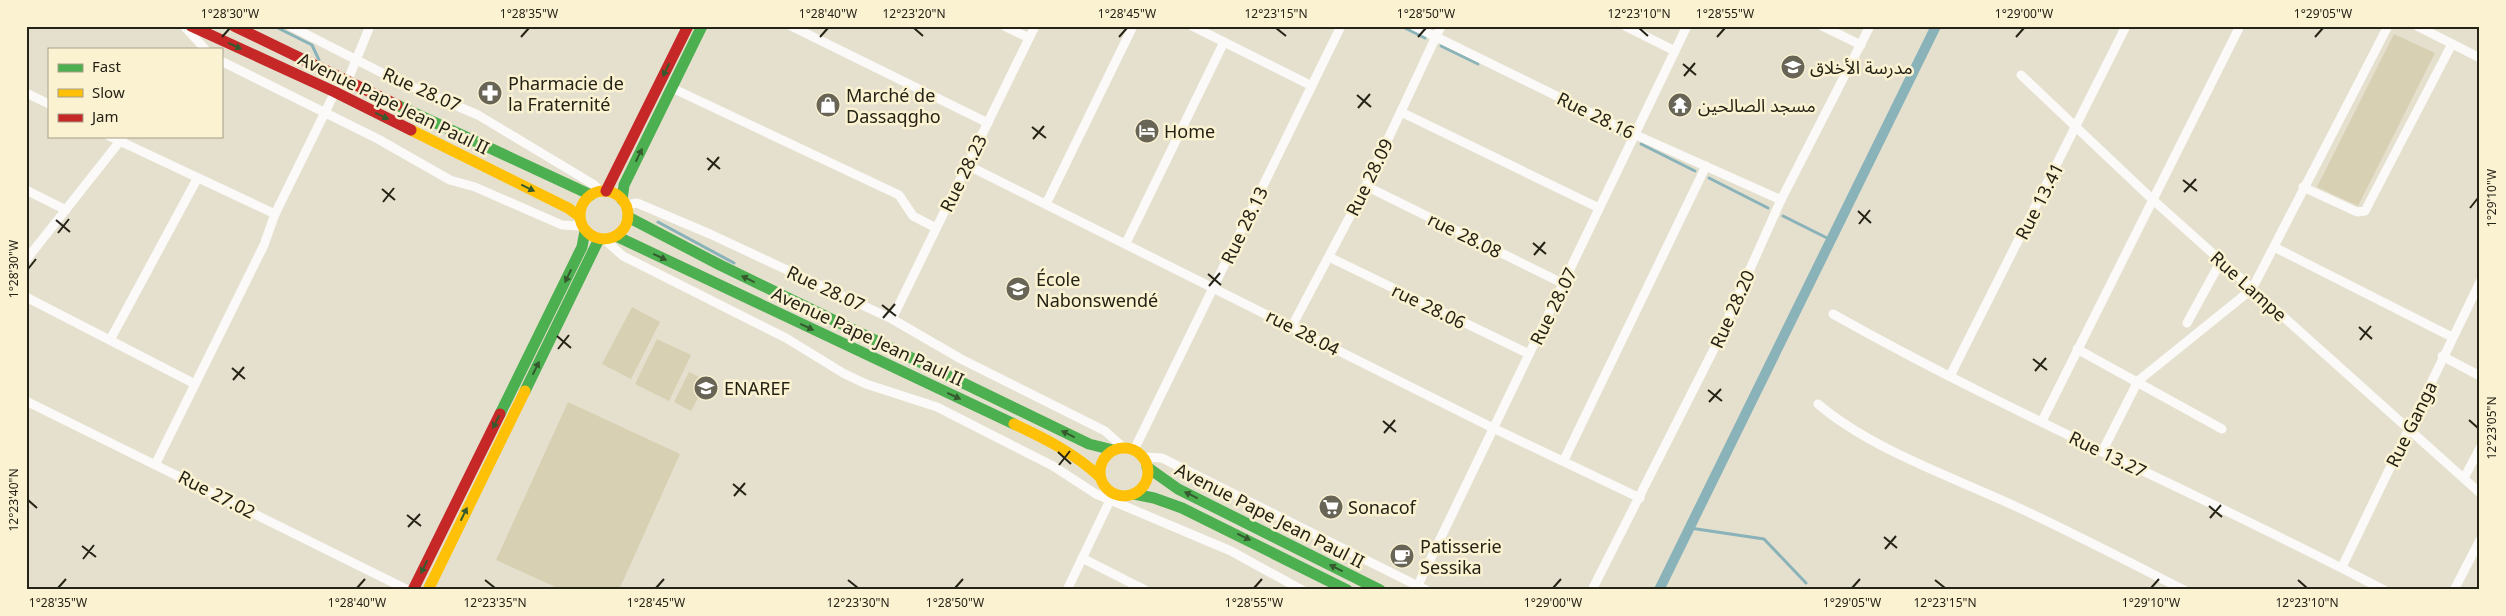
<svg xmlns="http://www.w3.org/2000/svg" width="2506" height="616" font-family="'Noto Sans','Noto Sans Arabic',sans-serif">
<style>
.green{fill:#d8d0b2}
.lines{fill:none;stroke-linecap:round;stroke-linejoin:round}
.stream{stroke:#89b2b9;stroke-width:3}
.canal{stroke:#89b2b9;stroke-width:10}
.street{stroke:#fbfaf8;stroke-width:9}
.fast{stroke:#4caf50;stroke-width:11}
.slow{stroke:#ffc107;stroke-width:11}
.jam{stroke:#c62828;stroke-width:11}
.oneway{fill:#355a2d}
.ticks{fill:none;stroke:#252216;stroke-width:2}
.labels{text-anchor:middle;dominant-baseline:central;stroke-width:5;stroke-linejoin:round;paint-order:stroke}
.poi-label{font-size:18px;fill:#252216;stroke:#fbf2d2;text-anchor:start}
.street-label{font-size:18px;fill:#252216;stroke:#fbf2d2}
.neatline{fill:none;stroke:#252216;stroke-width:2}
.ticks-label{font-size:12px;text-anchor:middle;fill:#252216}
</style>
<rect width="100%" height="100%" fill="#e5e0ce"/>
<g class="green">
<path d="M 2394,34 L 2435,53 L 2358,206 L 2317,187 Z"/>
<path d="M 632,307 L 660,322 L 631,379 L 602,364 Z"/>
<path d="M 657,339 L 691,355 L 669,401 L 635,384 Z"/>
<path d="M 689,372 L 707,381 L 691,411 L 674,402 Z"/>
<path d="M 568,402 L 680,454 L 619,590 L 562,590 L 496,560 Z"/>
</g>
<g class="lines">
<g class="stream">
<path d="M 274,26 L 312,45 L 319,60"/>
<path d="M 1401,26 L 1425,38"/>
<path d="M 1441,46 L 1478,64"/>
<path d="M 1619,133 L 1626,137"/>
<path d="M 1641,144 L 1695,171"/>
<path d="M 1709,178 L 1768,208"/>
<path d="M 1783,216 L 1831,240"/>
<path d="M 658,222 L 734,263"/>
<path d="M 1690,528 L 1764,539 L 1806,583"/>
</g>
<path class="canal" d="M 1659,590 L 1936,26"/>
<g class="street">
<path d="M 184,26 L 205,49"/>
<path d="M 290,26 L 392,78 L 478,115 L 593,184 L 600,191"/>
<path d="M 791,26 L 988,123"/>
<path d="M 1004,26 L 1029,38"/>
<path d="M 1192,26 L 1312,86"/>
<path d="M 1414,26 L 1636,135 L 1781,200"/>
<path d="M 1625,26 L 1675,51"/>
<path d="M 1822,26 L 1861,45"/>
<path d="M 2417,26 L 2480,58"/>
<path d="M 221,61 L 378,139 L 450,180 L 475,187 L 562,225 L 582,226"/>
<path d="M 2021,75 L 2152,199 L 2480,493"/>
<path d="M 347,82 L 370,26"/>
<path d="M 672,88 L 899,195 L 913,216 L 936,228"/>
<path d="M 26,93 L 49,104"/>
<path d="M 1401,112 L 1599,208"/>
<path d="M 109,136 L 275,214"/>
<path d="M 967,165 L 1493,428 L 1640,498"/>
<path d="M 1366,186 L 1564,284"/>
<path d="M 2303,187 L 2357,212 L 2365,211 L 2452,44"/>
<path d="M 26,190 L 66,210"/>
<path d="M 1046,204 L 1133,26"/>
<path d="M 625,205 L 637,203 L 710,234 L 892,319 L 961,359 L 1105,431 L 1124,448"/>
<path d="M 605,240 L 623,256 L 786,338 L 843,373 L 866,384 L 937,407 L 1053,466 L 1096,494 L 1231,551 L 1302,590"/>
<path d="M 1126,243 L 1224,42"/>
<path d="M 2274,247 L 2452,337"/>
<path d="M 1329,257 L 1529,354"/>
<path d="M 26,260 L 124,136"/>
<path d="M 26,297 L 195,384"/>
<path d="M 1833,314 C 2012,415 2202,494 2384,590"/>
<path d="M 892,319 L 1035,26"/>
<path d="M 2187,323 L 2221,261"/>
<path d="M 1292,326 L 1366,186 L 1441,26"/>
<path d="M 110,340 L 197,179"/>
<path d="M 2077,349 L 2222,429"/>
<path d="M 2442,356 L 2480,376"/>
<path d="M 1950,376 L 2126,26"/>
<path d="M 26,401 L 408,590"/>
<path d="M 1818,404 C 1872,450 1953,477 2017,507 C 2073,533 2129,562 2184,590"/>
<path d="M 2042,421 L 2240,26"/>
<path d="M 1134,450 L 1341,26"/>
<path d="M 2102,452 L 2138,381 L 2252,289 L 2388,26"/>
<path d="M 1143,457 L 1162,458 L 1426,590"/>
<path d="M 1564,460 L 1706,166"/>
<path d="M 156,463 L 264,245 L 275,214 L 335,92"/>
<path d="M 2464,478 L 2480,448"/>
<path d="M 1082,558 L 1145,590"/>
<path d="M 2342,567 L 2480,282"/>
<path d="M 1418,585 L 1687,26"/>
<path d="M 1067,590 L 1113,494"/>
<path d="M 1592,590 L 1716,345 L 1781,200 L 1870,26"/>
<path d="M 2454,590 L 2480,540"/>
</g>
<g class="fast">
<path d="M 397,105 L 591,195"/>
<path d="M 622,200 L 624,185 L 702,26"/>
<path d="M 628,217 L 720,265 L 1089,444 L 1113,450"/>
<path d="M 616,236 L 1014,424"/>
<path d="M 525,391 L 599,239"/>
<path d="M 500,414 L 582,247 L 585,231"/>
<path d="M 1147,467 L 1178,489 L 1380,590"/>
<path d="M 1134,494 L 1154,498 L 1182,508 L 1347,590"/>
</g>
<g class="slow">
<path d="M 411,130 L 568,208 L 579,216"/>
<circle cx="604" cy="215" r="24"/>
<path d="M 1014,424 C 1046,439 1074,453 1100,477"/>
<circle cx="1124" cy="472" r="24"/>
<path d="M 428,590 L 525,391"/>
</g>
<g class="jam">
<path d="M 191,26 L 335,92 L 411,130"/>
<path d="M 234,26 L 397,105"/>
<path d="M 606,191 L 688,26"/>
<path d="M 413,590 L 500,414"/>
</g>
</g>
<defs><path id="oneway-solid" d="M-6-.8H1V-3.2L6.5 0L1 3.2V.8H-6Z" transform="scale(1.25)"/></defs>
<g class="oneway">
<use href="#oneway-solid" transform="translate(235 46) rotate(25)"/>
<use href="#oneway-solid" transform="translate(666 70) rotate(116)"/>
<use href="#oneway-solid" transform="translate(382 116) rotate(26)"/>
<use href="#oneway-solid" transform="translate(639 155) rotate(-64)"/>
<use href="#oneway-solid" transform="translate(528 188) rotate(26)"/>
<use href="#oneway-solid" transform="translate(660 257) rotate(25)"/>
<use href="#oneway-solid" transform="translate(568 276) rotate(116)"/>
<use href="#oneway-solid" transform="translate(748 279) rotate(-154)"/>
<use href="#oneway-solid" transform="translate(807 327) rotate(25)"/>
<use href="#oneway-solid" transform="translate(536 368) rotate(-64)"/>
<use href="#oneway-solid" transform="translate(954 396) rotate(25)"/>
<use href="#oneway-solid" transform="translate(496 422) rotate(116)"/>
<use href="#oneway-solid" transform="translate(1068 434) rotate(-154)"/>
<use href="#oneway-solid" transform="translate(1191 495) rotate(-154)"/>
<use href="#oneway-solid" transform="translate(464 514) rotate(-64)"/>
<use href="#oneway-solid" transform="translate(1244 537) rotate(26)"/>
<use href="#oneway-solid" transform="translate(424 567) rotate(116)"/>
<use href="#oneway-solid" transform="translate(1336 568) rotate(-153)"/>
</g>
<path class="ticks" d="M 914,28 L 923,36M 1276,28 L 1286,36M 1639,28 L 1648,36M 222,37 L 230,28M 521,37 L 529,28M 820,37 L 828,28M 1119,37 L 1127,28M 1418,37 L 1426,28M 1717,37 L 1725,28M 2016,37 L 2024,28M 2315,37 L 2323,28M 1683,64 L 1696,75M 1684,76 L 1695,63M 1357,95 L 1371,107M 1358,108 L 1370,94M 1032,127 L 1046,138M 1033,139 L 1044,126M 707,158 L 720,169M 708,170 L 719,157M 2183,180 L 2197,191M 382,189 L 395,200M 2184,192 L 2196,179M 383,202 L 394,188M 2470,208 L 2478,198M 1858,211 L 1871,223M 56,220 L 70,232M 1859,224 L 1870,210M 58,233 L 69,219M 1533,243 L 1546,254M 1534,255 L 1545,242M 28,269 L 36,259M 1208,274 L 1221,285M 1209,286 L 1220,273M 882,305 L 896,316M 883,318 L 895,304M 2359,327 L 2372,339M 557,336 L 571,348M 2360,340 L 2371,326M 558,349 L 569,335M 2033,359 L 2047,370M 232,368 L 245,379M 2035,371 L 2046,358M 233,380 L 244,367M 1708,390 L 1722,401M 1709,402 L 1721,389M 2469,420 L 2478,428M 1383,421 L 1396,432M 1384,433 L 1395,420M 1058,452 L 1071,464M 1059,465 L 1070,451M 733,484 L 746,495M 734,496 L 745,483M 28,500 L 37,508M 2209,506 L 2222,517M 407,515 L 421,526M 2210,518 L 2221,505M 408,527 L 420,514M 1884,537 L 1897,548M 82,546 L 96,557M 1885,549 L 1896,536M 83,559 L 94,545M 485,580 L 495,588M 848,580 L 858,588M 1935,580 L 1945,588M 2298,580 L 2307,588M 58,588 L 66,579M 357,588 L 365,579M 656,588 L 664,579M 955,588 L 963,579M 1254,588 L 1262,579M 1553,588 L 1561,579M 1852,588 L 1860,579M 2151,588 L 2159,579"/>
<defs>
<symbol id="school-disc" viewBox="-11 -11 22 22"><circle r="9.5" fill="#686456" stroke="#fbf2d2"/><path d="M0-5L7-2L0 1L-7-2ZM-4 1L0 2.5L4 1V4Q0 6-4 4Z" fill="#fff"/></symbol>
<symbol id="pharmacy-disc" viewBox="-11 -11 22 22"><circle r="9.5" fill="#686456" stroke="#fbf2d2"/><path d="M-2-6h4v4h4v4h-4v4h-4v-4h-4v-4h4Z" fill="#fff"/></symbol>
<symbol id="shop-disc" viewBox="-11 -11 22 22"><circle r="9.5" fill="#686456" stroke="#fbf2d2"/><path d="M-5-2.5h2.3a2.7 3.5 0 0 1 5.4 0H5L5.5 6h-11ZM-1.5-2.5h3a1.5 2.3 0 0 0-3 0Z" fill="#fff"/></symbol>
<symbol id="temple-disc" viewBox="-11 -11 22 22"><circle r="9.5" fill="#686456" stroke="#fbf2d2"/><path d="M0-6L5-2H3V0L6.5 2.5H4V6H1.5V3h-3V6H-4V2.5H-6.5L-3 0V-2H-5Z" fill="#fff"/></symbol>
<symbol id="hotel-disc" viewBox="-11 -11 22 22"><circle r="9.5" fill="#686456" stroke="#fbf2d2"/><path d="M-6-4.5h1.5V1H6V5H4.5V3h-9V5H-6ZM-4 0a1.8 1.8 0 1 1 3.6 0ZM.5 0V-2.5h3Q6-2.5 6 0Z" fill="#fff"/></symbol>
<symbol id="university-disc" viewBox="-11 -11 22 22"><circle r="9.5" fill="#686456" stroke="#fbf2d2"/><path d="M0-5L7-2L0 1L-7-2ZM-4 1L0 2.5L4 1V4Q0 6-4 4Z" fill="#fff"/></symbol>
<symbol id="supermarket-disc" viewBox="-11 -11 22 22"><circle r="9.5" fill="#686456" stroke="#fbf2d2"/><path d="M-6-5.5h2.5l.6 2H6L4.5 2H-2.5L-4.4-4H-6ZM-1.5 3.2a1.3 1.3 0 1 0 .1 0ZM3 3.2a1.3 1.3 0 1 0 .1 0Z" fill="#fff"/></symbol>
<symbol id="cafe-disc" viewBox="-11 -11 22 22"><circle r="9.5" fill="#686456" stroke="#fbf2d2"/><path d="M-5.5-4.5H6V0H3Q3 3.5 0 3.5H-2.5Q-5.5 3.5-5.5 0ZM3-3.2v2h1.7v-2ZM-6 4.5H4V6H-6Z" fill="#fff"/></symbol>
</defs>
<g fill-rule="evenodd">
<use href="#school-disc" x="1779" y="53" width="28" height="28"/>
<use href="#pharmacy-disc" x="476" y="79" width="28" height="28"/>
<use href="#shop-disc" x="814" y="91" width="28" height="28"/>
<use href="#temple-disc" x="1666" y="91" width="28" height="28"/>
<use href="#hotel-disc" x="1133" y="117" width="28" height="28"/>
<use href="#school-disc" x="1004" y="275" width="28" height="28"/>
<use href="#university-disc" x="692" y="374" width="28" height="28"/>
<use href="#supermarket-disc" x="1317" y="493" width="28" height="28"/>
<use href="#cafe-disc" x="1388" y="542" width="28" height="28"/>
</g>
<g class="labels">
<g class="poi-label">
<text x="1810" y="67">مدرسة الأخلاق</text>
<text x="508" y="83">Pharmacie de<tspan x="508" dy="21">la Fraternité</tspan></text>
<text x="846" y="95">Marché de<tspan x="846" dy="21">Dassaqgho</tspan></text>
<text x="1698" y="105">مسجد الصالحين</text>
<text x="1164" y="131">Home</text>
<text x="1036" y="279">École<tspan x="1036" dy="21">Nabonswendé</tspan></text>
<text x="724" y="388">ENAREF</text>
<text x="1348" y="507">Sonacof</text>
<text x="1420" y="546">Patisserie<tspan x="1420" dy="21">Sessika</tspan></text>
</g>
<g class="street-label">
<text transform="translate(422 89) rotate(24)">Rue 28.07</text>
<text transform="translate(394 103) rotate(26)">Avenue Pape Jean Paul II</text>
<text transform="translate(1596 115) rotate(26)">Rue 28.16</text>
<text transform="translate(963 173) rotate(-64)">Rue 28.23</text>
<text transform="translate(1369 177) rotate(-64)">Rue 28.09</text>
<text transform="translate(2039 201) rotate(-63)">Rue 13.41</text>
<text transform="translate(1244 225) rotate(-64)">Rue 28.13</text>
<text transform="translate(1465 235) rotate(26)">rue 28.08</text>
<text transform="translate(2249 286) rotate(42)">Rue Lampe</text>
<text transform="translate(826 288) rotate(25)">Rue 28.07</text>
<text transform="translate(1429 306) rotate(26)">rue 28.06</text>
<text transform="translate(1553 306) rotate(-64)">Rue 28.07</text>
<text transform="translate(1732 309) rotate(-66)">Rue 28.20</text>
<text transform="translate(1303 332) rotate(27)">rue 28.04</text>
<text transform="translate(868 336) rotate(25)">Avenue Pape Jean Paul II</text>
<text transform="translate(2411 424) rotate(-64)">Rue Ganga</text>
<text transform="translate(2108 454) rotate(26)">Rue 13.27</text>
<text transform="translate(217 494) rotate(27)">Rue 27.02</text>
<text transform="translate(1270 515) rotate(27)">Avenue Pape Jean Paul II</text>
</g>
</g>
<rect width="2506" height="616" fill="none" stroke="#fbf2d2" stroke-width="55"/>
<rect x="48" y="48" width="175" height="90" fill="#fbf2d2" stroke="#a59f87"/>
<rect x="58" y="64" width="25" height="8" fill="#4caf50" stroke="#a59f87"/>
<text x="92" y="72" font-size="15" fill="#252216">Fast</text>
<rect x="58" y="89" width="25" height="8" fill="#ffc107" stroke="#a59f87"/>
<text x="92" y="98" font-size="15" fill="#252216">Slow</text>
<rect x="58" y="114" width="25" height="8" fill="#c62828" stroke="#a59f87"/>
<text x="92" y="122" font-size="15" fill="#252216">Jam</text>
<rect x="28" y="28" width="2450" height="560" class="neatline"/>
<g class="ticks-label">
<text x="230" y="18">1°28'30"W</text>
<text x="529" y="18">1°28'35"W</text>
<text x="828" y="18">1°28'40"W</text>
<text x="914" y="18">12°23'20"N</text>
<text x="1127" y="18">1°28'45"W</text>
<text x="1276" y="18">12°23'15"N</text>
<text x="1426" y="18">1°28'50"W</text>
<text x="1639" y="18">12°23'10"N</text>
<text x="1725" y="18">1°28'55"W</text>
<text x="2024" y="18">1°29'00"W</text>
<text x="2323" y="18">1°29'05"W</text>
<text transform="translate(2492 198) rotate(-90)" y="4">1°29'10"W</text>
<text transform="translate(14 269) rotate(-90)" y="4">1°28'30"W</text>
<text transform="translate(2492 428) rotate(-90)" y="4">12°23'05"N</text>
<text transform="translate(14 500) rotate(-90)" y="4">12°23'40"N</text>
<text x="58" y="607">1°28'35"W</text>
<text x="357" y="607">1°28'40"W</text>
<text x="495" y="607">12°23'35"N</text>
<text x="656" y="607">1°28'45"W</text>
<text x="858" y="607">12°23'30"N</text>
<text x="955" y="607">1°28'50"W</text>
<text x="1254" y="607">1°28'55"W</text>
<text x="1553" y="607">1°29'00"W</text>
<text x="1852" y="607">1°29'05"W</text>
<text x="1945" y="607">12°23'15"N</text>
<text x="2151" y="607">1°29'10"W</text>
<text x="2307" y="607">12°23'10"N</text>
</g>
</svg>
